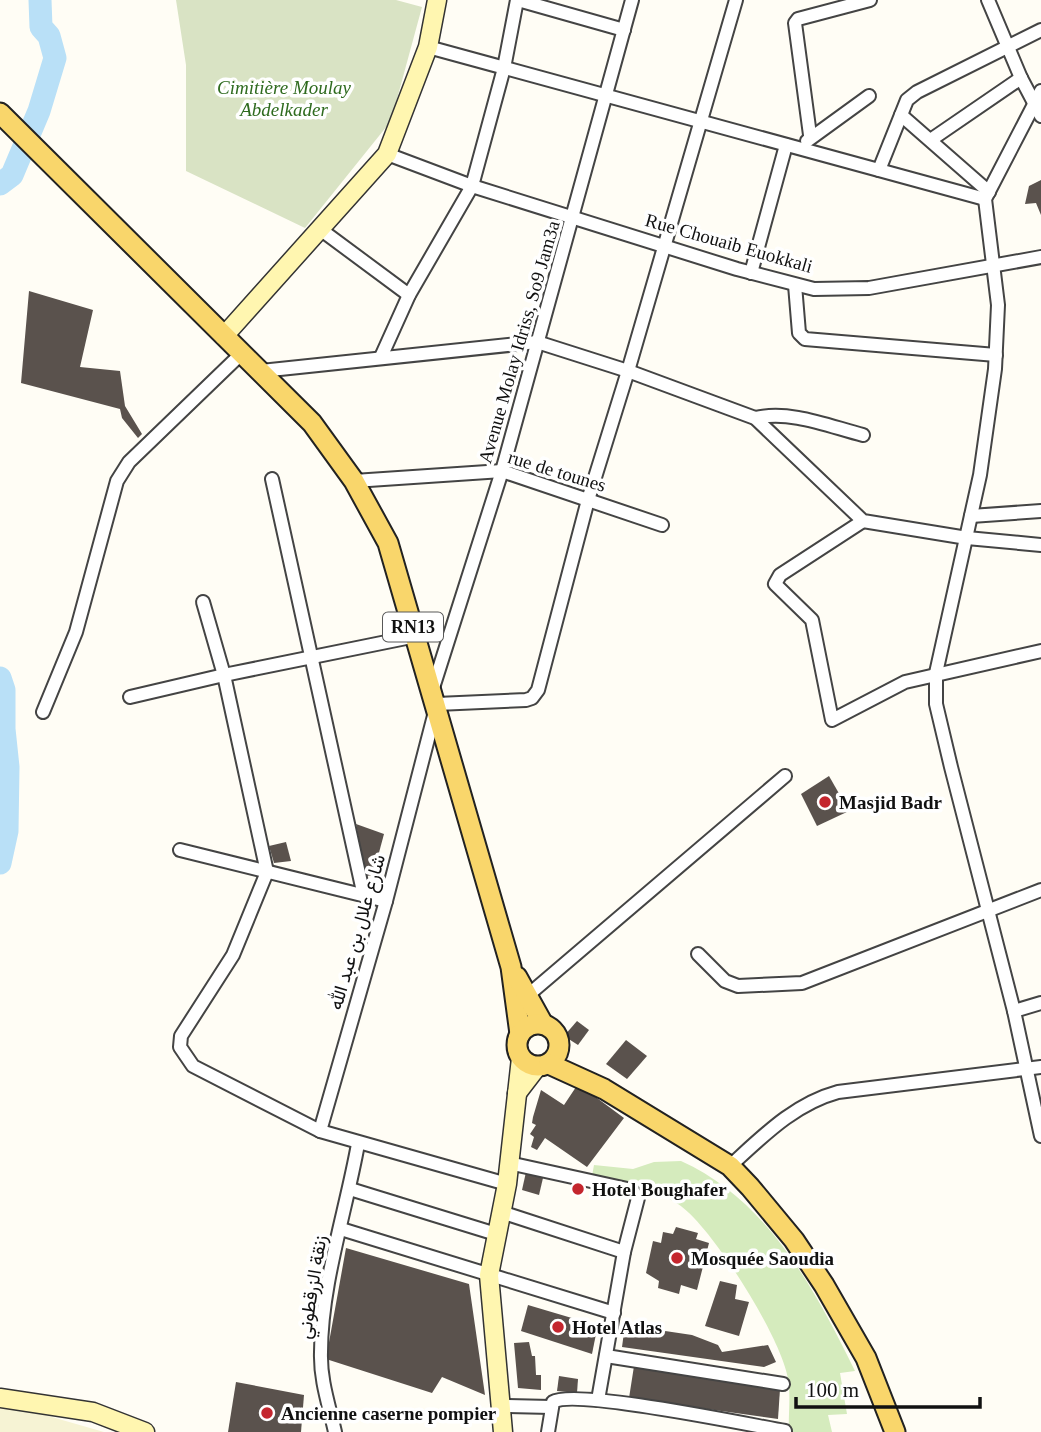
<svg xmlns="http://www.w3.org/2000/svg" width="1041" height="1432" font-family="'Times New Roman',Vazirmatn,serif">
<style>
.farmland{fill:#f6f3d4}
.green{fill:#d5ebbd}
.cemetery{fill:#d9e3c4}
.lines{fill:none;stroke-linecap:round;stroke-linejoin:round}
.river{stroke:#b9e0f7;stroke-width:23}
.building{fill:#5a524d}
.street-casing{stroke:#444;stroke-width:16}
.secondary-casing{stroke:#333;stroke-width:21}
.primary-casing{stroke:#222;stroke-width:23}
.street{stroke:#fff;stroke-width:12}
.secondary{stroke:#fff6b0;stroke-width:18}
.primary{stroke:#f9d66b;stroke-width:19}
.poi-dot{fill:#c4262e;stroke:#fff;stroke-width:2.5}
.labels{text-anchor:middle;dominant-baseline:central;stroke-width:7;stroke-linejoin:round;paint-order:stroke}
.shield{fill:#fff;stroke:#585858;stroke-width:2}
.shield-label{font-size:18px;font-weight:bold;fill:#111}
.park-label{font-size:19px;font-style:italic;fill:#2f6b1f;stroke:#fff}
.street-label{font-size:19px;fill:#111;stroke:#fff}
.poi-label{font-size:19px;font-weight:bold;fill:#111;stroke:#fff;text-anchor:start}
</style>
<rect width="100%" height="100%" fill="#fffdf5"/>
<path class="farmland" d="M 0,1407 L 24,1409 L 104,1432 L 0,1432 Z"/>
<path class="green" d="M 681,1161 C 768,1200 815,1290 855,1371 L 840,1373 L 847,1414 L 828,1415 L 832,1432 L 789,1432 C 788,1415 791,1396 788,1379 C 782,1339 712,1226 678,1204 C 659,1191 615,1181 592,1176 L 594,1165 L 633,1169 L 654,1162 Z"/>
<path class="cemetery" d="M 176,0 L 396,0 L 422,7 L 391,121 L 305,228 L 186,171 L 186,65 Z"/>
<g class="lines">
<g class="river">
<path d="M 0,184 L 12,175 L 39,111 L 55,58 L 49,36 L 41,27 L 40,0"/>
<path d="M 0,678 L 4,690 L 4,729 L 8,767 L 7,831 L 0,863"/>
</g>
</g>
<g class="building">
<path d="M 1041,180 L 1041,215 L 1036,203 L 1025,204 L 1029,186 Z"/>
<path d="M 29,291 L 93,310 L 80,367 L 120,371 L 125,406 L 142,434 L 138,438 L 122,418 L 120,409 L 21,383 Z"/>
<path d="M 829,776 L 849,811 L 817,826 L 801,794 Z"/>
<path d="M 356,824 L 384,834 L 373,875 L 366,876 Z"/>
<path d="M 286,842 L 291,861 L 274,863 L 269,846 Z"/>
<path d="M 577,1021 L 589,1030 L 578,1045 L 564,1036 Z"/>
<path d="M 626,1040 L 647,1056 L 627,1079 L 606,1064 Z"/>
<path d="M 578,1084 L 624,1118 L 587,1167 L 545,1138 L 537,1150 L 531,1147 L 534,1137 L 530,1134 L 536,1125 L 532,1123 L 533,1117 L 541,1090 L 564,1105 Z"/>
<path d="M 526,1172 L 543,1178 L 539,1195 L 522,1190 Z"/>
<path d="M 676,1227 L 698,1233 L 696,1239 L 709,1243 L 697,1290 L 681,1285 L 679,1294 L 658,1288 L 659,1281 L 646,1273 L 653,1241 L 661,1243 L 663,1232 L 673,1234 Z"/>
<path d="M 346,1248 L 469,1284 L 485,1395 L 442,1377 L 432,1393 L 326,1359 Z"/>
<path d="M 720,1281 L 737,1285 L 735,1299 L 749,1302 L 739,1336 L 705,1326 Z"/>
<path d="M 528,1305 L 592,1324 L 597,1329 L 592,1354 L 521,1331 Z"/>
<path d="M 625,1325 L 692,1335 L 718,1345 L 722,1352 L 768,1345 L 776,1362 L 764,1367 L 622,1347 Z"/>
<path d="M 529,1342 L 532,1356 L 535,1356 L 536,1375 L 541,1375 L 541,1390 L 518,1388 L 514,1343 Z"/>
<path d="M 634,1366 L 780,1389 L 778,1419 L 629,1398 Z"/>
<path d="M 559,1376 L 578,1379 L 577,1393 L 557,1391 Z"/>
<path d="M 236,1382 L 304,1395 L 301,1432 L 228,1432 Z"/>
</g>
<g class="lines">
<defs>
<g id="street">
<path d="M 518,0 L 624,30"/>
<path d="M 988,0 L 1021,78 L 1041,116"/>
<path d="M 428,47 L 985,199"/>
<path d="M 1041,91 L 985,199 L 998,305 L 995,369 L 980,475 L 936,673 L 936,704 L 951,767 L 1014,1011 L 1041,1136"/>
<path d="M 901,115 L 989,192"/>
<path d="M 810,135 L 795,23 L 798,19 L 870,0"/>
<path d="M 932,139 L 1021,78"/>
<path d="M 807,141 L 869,96"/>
<path d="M 387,154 L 472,186 L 737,269 L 814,289 L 869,288 L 1041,257"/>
<path d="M 879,170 L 907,100 L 917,92 L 1041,30"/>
<path d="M 320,229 L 409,295"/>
<path d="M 751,273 L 786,145"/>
<path d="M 795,285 L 799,333 L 805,339 L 996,355"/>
<path d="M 381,357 L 409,295 L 472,186 L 504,68 L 517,0"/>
<path d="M 261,371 L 537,342 L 628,371 L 755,418 L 863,521 L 967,538 L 1041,545"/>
<path d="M 755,418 C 791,410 828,426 863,435"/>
<path d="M 272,479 L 364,896"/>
<path d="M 354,481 L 502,471 L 662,525"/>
<path d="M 971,516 L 1041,511"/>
<path d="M 863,521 L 780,575 L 775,584 L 812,620 L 832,720 L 905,682 L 1041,651"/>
<path d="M 432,691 L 502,471 L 632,0"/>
<path d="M 130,697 L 224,675 L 203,602"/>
<path d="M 43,712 L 76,632 L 117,481 L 129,462 L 241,354"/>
<path d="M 180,850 L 386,901"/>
<path d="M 698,954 L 725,981 L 738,986 L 802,983 L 1041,890"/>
<path d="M 527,996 L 785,776"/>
<path d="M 1014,1011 L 1041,1003"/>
<path d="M 320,1131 L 193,1066 L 180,1047 L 181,1036 L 233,955 L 267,872 L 224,675 L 416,636"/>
<path d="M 509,1163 L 632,1190 L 638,1198 L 624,1252 L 598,1400"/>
<path d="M 730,1166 C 763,1136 794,1104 838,1092 L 1041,1067"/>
<path d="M 507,1184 L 320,1131 L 386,901 L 437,704 L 526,700 L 532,698 L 538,690 L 588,500 L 628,371 L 736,0"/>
<path d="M 350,1189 L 496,1234"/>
<path d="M 501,1212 L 624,1252"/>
<path d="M 341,1229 L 614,1313"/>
<path d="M 606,1356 L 783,1384"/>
<path d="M 502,1406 L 551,1407"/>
<path d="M 335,1432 C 329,1405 320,1380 321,1352 C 321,1285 346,1211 358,1144"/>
<path d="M 548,1432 L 553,1402 C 574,1388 750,1425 785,1431"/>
</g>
<g id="secondary">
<path d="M 224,336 L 387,154 L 428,47 L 437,0"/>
<path d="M 517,1093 L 537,1067"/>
<path d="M 0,1398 L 93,1412 L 145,1432"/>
<path d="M 503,1432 L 489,1275 L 507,1184 L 521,1058"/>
</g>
<g id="primary">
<path d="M 0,113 L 312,423 L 354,481 L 388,543 L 511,967 L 520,1034"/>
<path d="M 517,977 L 543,1024"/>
<circle cx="538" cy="1045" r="21"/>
<path d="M 549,1064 L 604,1089 L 730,1166 L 750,1187 L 794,1240 L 824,1285 L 866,1358 L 895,1432"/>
</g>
</defs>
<use href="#street" class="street-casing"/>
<use href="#secondary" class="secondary-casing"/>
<use href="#primary" class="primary-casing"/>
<use href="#street" class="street"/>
<use href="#secondary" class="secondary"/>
<use href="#primary" class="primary"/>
</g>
<g class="poi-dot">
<circle cx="825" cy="802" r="7"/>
<circle cx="578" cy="1189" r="7"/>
<circle cx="677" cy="1258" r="7"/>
<circle cx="558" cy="1327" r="7"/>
<circle cx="267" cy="1413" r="7"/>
</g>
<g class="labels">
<rect class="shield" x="383" y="612.5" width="60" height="29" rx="5"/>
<g class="shield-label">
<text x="413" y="627">RN13</text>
</g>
<g class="park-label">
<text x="284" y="87">Cimitière Moulay<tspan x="284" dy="22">Abdelkader</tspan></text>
</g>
<g class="street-label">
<text transform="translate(729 243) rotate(16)">Rue Chouaib Euokkali</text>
<text transform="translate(519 342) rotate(-74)">Avenue Molay Idriss, So9 Jam3a</text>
<text transform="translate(557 471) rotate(17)">rue de tounes</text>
<text transform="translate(357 932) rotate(-74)">شارع علال بن عبد الله</text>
<text transform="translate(312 1287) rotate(-81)">زنقة الزرقطوني</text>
</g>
<g class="poi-label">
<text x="839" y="802">Masjid Badr</text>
<text x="592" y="1189">Hotel Boughafer</text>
<text x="691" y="1258">Mosquée Saoudia</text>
<text x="572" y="1327">Hotel Atlas</text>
<text x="281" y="1413">Ancienne caserne pompier</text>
</g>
</g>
<path d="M796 1397v10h184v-10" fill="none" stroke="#111111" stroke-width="3.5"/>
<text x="806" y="1397" font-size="21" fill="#111111" stroke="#ffffff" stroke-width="5" paint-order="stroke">100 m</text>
</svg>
